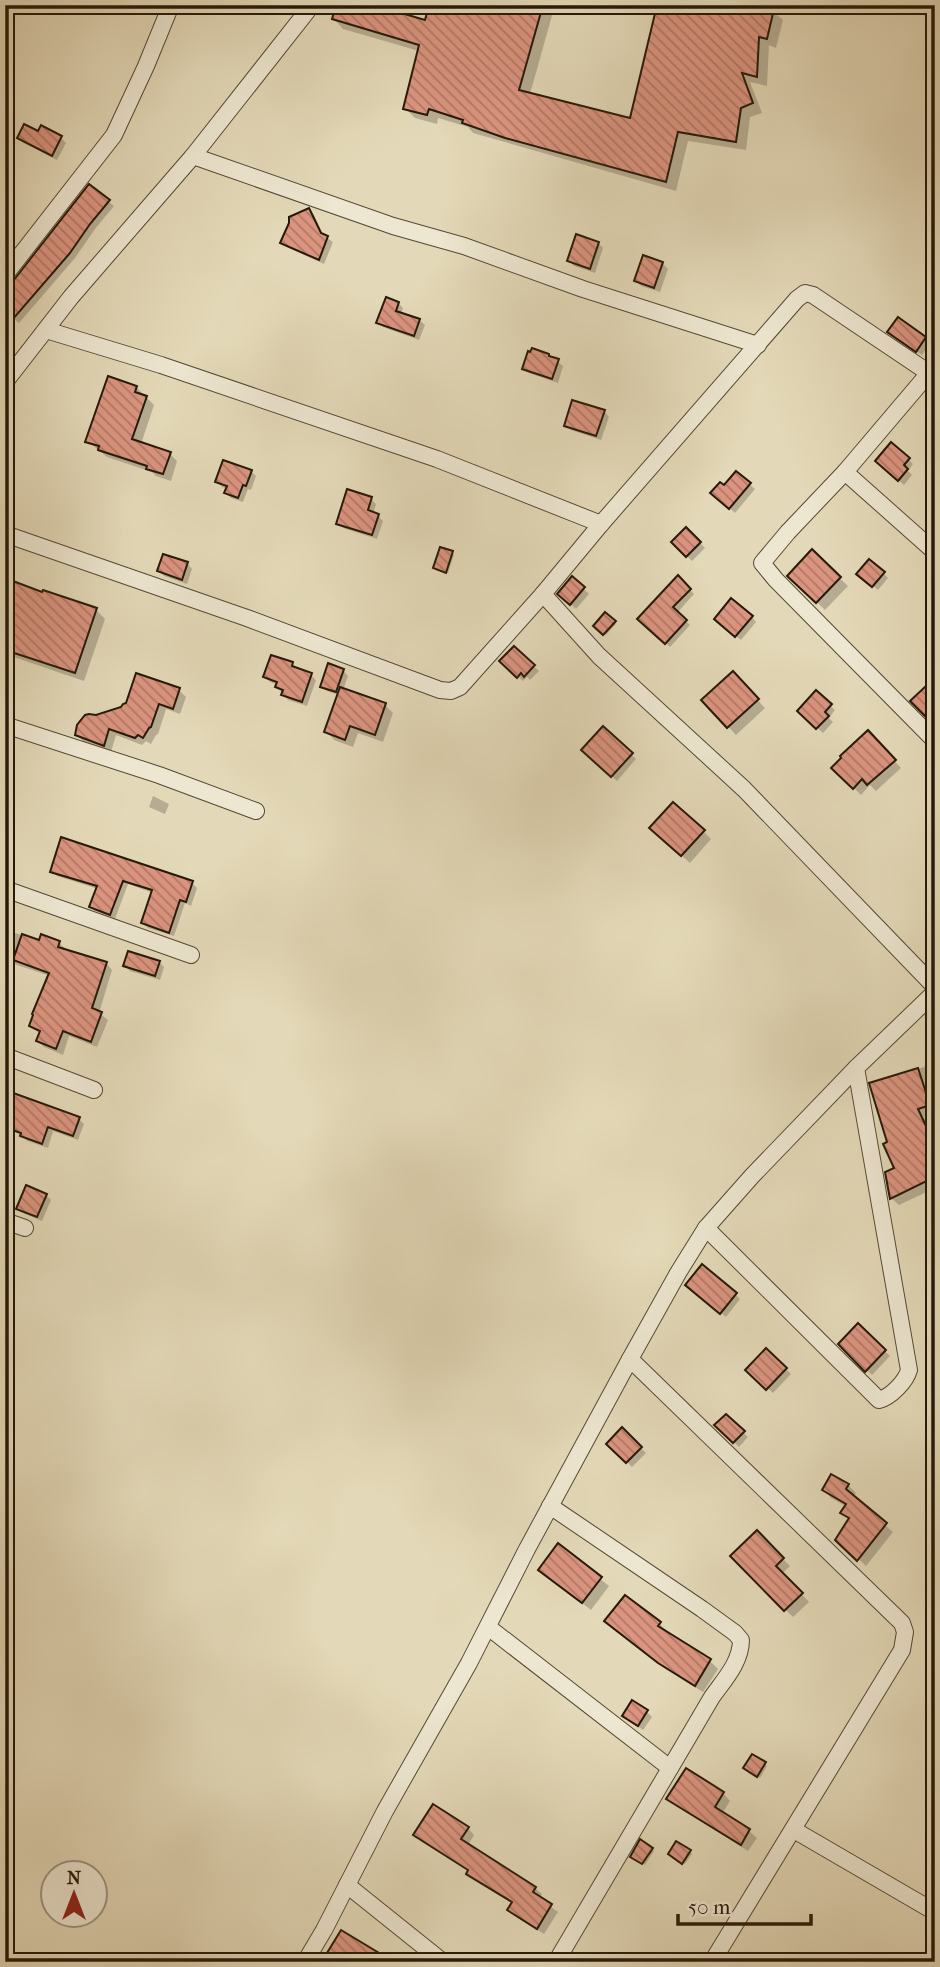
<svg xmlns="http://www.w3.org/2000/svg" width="940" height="1967" font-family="'IM FELL French Canon',serif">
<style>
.shadow{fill:#0003}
.building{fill:url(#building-back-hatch);stroke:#261908;stroke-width:2}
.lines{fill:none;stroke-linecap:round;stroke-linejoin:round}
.street-casing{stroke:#554934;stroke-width:18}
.street{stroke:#ede6d0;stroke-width:16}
</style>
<defs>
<pattern id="building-back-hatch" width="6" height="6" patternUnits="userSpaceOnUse" patternTransform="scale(1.75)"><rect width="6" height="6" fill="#db947f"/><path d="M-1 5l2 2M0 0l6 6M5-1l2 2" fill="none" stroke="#b17866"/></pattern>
</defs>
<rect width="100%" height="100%" fill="#e3d8b7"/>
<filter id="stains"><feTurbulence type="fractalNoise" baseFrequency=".00286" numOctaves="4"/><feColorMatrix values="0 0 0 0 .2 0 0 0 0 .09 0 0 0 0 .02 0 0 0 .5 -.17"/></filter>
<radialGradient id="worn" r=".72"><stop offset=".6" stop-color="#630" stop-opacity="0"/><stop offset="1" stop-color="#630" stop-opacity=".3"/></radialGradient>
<g class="shadow">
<path d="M 431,5 L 555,5 L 530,94 L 632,120 L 659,5 L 761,5 L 760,9 L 773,11 L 783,20 L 776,48 L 769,45 L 767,86 L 750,82 L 762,113 L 750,117 L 746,150 L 688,141 L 676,191 L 473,133 L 468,127 L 438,118 L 437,124 L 415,118 L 405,108 L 419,51 L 343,29 L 334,19 L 426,22 Z"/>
<path d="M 39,133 L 61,138 L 66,143 L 57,160 L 24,143 L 19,138 Z"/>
<path d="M 89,187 L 114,206 L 95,229 L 75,258 L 19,323 L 5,312 L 9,287 Z"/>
<path d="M 309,210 L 314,215 L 324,236 L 333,242 L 324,264 L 287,247 L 282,242 Z"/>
<path d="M 598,243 L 603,248 L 595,273 L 574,266 L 569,261 Z"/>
<path d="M 644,257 L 663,264 L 668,269 L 660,292 L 641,286 L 636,281 Z"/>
<path d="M 398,303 L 403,308 L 401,314 L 419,320 L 425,325 L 419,340 L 383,327 L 378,322 Z"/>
<path d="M 898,320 L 930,343 L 922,355 L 895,337 Z"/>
<path d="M 549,355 L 563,366 L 558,383 L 529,373 L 524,368 Z"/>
<path d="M 136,387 L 154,405 L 141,444 L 170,454 L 177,461 L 171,481 L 156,476 L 152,472 L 107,457 L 87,441 Z"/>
<path d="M 604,411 L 609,417 L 601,440 L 571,430 L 566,425 Z"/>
<path d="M 908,459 L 913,464 L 908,471 L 912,475 L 904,485 L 882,466 Z"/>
<path d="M 251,471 L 256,476 L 251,490 L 248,489 L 243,502 L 231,498 L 226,493 L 228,489 L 222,487 L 217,482 Z"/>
<path d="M 736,473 L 755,489 L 735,513 L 718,498 Z"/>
<path d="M 371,499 L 376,504 L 373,514 L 378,516 L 383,521 L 377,539 L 343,528 L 338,523 Z"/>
<path d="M 686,529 L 705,548 L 692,561 L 673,542 Z"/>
<path d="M 812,552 L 848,586 L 825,610 L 789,575 Z"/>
<path d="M 452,553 L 454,555 L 448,573 L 437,570 L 435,568 Z"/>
<path d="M 187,563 L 192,569 L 187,584 L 164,576 L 159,571 Z"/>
<path d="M 883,573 L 888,578 L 878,590 L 864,579 Z"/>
<path d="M 572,578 L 589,594 L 576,609 L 559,594 Z"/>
<path d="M 678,578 L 694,594 L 677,613 L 690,625 L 670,647 L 640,619 Z"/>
<path d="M 5,580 L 96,610 L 105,619 L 84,681 L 5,654 Z"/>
<path d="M 605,614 L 616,624 L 606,635 L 595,626 Z"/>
<path d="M 752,617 L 756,622 L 741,640 L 721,624 Z"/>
<path d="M 514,648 L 539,671 L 530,680 L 527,677 L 523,681 L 502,661 Z"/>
<path d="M 292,664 L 297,669 L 311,675 L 316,680 L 307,706 L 288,700 L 277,687 L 278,685 L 270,682 L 265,677 Z"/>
<path d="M 343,670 L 348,676 L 343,690 L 385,705 L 393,713 L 383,742 L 358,733 L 353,747 L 334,740 L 326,731 L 339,695 L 327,691 L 322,686 Z"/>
<path d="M 733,673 L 765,708 L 736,735 L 704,700 Z"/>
<path d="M 935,685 L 935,714 L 930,719 L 913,701 Z"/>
<path d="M 179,690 L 186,697 L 180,714 L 166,709 L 158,734 L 156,735 L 151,744 L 146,741 L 142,745 L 116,735 L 111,752 L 84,742 L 77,735 L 96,717 Z"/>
<path d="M 816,692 L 835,710 L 829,718 L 833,722 L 823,733 L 799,711 Z"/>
<path d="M 603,728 L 636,759 L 617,781 L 583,750 Z"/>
<path d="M 868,733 L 901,768 L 876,791 L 870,785 L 861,795 L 834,768 Z"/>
<path d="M 153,796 L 169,804 L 165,814 L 149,807 Z"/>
<path d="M 703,831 L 711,839 L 690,863 L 660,836 Z"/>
<path d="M 52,871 L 192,883 L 197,888 L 191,906 L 185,903 L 174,936 L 148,928 L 143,923 L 153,893 L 128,884 L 115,919 L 95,911 L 91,907 L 98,889 L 57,876 Z"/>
<path d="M 5,924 L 11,930 L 10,931 L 40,942 L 59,943 L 66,949 L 65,951 L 106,963 L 112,970 L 99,1013 L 108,1020 L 97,1047 L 69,1036 L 63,1055 L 44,1047 L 38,1041 L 40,1034 L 31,1026 L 50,976 L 5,961 Z"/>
<path d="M 159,962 L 164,967 L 160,980 L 130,971 L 125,966 Z"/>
<path d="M 935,1058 L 935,1113 L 924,1117 L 935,1139 L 935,1188 L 899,1205 L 891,1198 L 896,1169 L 871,1084 L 924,1067 Z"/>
<path d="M 5,1092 L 79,1119 L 84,1124 L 78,1140 L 53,1131 L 48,1148 L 27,1141 L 22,1135 L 5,1129 Z"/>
<path d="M 46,1195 L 51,1200 L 42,1221 L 23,1213 L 18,1208 Z"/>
<path d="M 692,1289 L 735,1294 L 740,1299 L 726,1317 Z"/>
<path d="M 858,1326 L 890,1356 L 872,1375 L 840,1344 Z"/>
<path d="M 766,1350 L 791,1374 L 773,1393 L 748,1370 Z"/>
<path d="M 726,1416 L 748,1437 L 739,1447 L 717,1425 Z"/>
<path d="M 622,1430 L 646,1453 L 632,1467 L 609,1444 Z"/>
<path d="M 832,1476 L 848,1485 L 856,1493 L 853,1497 L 893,1532 L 866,1566 L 838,1540 L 850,1520 L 842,1513 L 847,1507 L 831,1498 L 824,1490 Z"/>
<path d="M 757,1533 L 790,1566 L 782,1574 L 809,1602 L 793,1617 L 732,1556 Z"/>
<path d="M 558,1546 L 609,1586 L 591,1610 L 540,1570 Z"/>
<path d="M 625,1597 L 660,1624 L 668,1632 L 667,1633 L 710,1661 L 718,1669 L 703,1692 L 668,1670 L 615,1629 Z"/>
<path d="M 647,1712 L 652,1717 L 643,1730 L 624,1716 Z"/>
<path d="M 752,1756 L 767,1766 L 760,1778 L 747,1770 Z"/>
<path d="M 723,1793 L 730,1801 L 722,1814 L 749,1831 L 757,1838 L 748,1851 L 676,1805 L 668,1798 Z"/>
<path d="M 433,1806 L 468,1828 L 474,1835 L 468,1845 L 535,1888 L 542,1894 L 539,1898 L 558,1912 L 544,1934 L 515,1916 L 509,1910 L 513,1904 L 475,1880 L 468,1873 L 470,1872 L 421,1841 L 415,1835 Z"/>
<path d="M 652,1849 L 654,1851 L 645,1865 L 634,1858 Z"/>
<path d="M 690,1852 L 692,1854 L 685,1864 L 672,1856 Z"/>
</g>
<g class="building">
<path d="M 336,5 L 374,5 L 425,20 L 429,5 L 543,5 L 519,90 L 630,118 L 657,5 L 749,5 L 774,9 L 767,39 L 759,37 L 757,77 L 742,73 L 753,103 L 741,108 L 736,142 L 678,132 L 666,182 L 505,138 L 462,123 L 463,120 L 429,109 L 427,115 L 403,109 L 419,45 L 332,19 Z"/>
<path d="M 24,124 L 38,131 L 41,125 L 62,136 L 52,156 L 17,138 Z"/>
<path d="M 89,184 L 110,200 L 90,224 L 70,253 L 13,319 L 5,313 L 5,285 L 13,281 Z"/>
<path d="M 309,208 L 321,233 L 328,236 L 319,260 L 280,243 L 289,223 L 289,217 Z"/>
<path d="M 576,234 L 599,242 L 590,269 L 567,261 Z"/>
<path d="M 643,255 L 663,262 L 654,288 L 634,281 Z"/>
<path d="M 386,297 L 399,302 L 396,311 L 420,319 L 414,336 L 376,323 Z"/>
<path d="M 898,317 L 926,337 L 916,352 L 887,332 Z"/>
<path d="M 532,348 L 549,354 L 549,356 L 559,359 L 552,379 L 522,369 L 528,351 L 530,352 Z"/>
<path d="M 108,376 L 137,386 L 135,392 L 147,396 L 132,439 L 171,452 L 163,474 L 146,469 L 147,466 L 98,450 L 99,446 L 85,442 Z"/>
<path d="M 572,400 L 605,410 L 596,436 L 564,426 Z"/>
<path d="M 891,442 L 910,458 L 904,465 L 908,469 L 898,481 L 875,461 Z"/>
<path d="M 223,460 L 252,470 L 246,486 L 243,485 L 238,498 L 224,493 L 227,486 L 215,482 Z"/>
<path d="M 736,471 L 751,483 L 729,509 L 710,493 L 720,482 L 724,485 Z"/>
<path d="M 347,489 L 372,497 L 368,510 L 379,514 L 372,535 L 336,524 Z"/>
<path d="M 686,527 L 701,542 L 686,557 L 671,542 Z"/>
<path d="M 440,547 L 453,551 L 446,573 L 433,568 Z"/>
<path d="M 812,549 L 841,577 L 816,603 L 787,576 Z"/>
<path d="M 163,554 L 188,562 L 182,580 L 157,571 Z"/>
<path d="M 869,559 L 885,572 L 872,587 L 856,574 Z"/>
<path d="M 678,575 L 691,589 L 673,607 L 687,620 L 665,644 L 637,619 Z"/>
<path d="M 572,576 L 585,587 L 570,605 L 557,594 Z"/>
<path d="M 5,578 L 42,592 L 43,590 L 97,608 L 75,673 L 5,650 Z"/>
<path d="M 731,598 L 753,616 L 735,637 L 714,619 Z"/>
<path d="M 605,612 L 616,621 L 603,635 L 593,626 Z"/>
<path d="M 514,646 L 535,665 L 524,677 L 521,673 L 517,678 L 499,661 Z"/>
<path d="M 271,655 L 293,662 L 292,666 L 312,673 L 302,702 L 281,695 L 283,690 L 275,687 L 277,682 L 263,677 Z"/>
<path d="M 328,663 L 344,669 L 336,692 L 320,687 Z"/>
<path d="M 733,671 L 759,699 L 727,728 L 701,700 Z"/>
<path d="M 136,673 L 180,688 L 173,709 L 159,704 L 151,727 L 149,728 L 143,738 L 138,735 L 135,738 L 109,729 L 104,746 L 75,735 L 77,725 L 85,715 L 89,714 L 96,715 L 121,707 L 123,704 L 126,703 Z"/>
<path d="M 927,685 L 935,692 L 935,706 L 925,716 L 910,701 Z"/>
<path d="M 340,687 L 386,703 L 375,735 L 350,726 L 345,740 L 324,732 Z"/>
<path d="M 816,690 L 832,704 L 825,712 L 829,716 L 816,729 L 797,711 Z"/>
<path d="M 603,726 L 633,753 L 611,777 L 581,750 Z"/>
<path d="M 868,730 L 896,760 L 867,785 L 862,779 L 853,789 L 831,768 L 841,758 L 840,756 Z"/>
<path d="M 673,802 L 705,830 L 681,856 L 649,828 Z"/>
<path d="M 61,837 L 193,881 L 186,902 L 180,900 L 169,933 L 141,923 L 152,890 L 123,881 L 110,915 L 89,907 L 97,886 L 50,872 Z"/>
<path d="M 22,934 L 39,940 L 41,934 L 60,941 L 58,947 L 107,962 L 92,1008 L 102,1012 L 91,1042 L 63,1031 L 56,1049 L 36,1041 L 40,1031 L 29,1026 L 33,1015 L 32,1014 L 49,973 L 13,960 Z"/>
<path d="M 128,951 L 160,961 L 155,976 L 123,966 Z"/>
<path d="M 918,1068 L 930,1105 L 918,1109 L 935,1145 L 935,1177 L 890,1199 L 885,1172 L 894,1168 L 883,1144 L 887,1142 L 869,1083 Z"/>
<path d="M 5,1090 L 80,1117 L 73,1136 L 48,1127 L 42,1144 L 20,1136 L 21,1133 L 5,1127 Z"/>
<path d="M 26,1185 L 47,1194 L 37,1217 L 16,1209 Z"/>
<path d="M 702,1264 L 737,1293 L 720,1314 L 685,1285 Z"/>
<path d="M 858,1323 L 886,1350 L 865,1372 L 838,1344 Z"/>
<path d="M 766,1348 L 787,1368 L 766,1390 L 745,1370 Z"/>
<path d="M 726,1414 L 745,1431 L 733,1443 L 714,1425 Z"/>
<path d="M 622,1427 L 642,1447 L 626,1463 L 606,1444 Z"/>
<path d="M 831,1474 L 849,1484 L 846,1489 L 887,1523 L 857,1561 L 835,1540 L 849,1518 L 840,1513 L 846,1504 L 822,1490 Z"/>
<path d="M 757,1530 L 784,1558 L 776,1566 L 803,1593 L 784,1611 L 730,1556 Z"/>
<path d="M 558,1543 L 602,1577 L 582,1603 L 538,1570 Z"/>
<path d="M 625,1595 L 661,1622 L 658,1626 L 711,1659 L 695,1686 L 658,1663 L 604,1621 Z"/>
<path d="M 632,1700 L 648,1710 L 638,1726 L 622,1716 Z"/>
<path d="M 752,1754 L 766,1762 L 757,1777 L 743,1768 Z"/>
<path d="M 686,1768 L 724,1792 L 715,1807 L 750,1829 L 741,1845 L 666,1799 Z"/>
<path d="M 433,1804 L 469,1827 L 461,1839 L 536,1887 L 533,1892 L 552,1904 L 537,1929 L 507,1910 L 512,1902 L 466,1874 L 468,1870 L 413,1835 Z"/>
<path d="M 640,1839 L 653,1848 L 642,1864 L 630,1857 Z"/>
<path d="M 676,1841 L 691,1850 L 682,1864 L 668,1854 Z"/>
<path d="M 341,1930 L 394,1962 L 342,1962 L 327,1953 Z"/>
</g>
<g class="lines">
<defs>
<g id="street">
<path d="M 312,5 L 193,156 L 393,226 L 464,246 L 583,289 L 758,345"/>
<path d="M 5,275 L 114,135 L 146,66 L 171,5"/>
<path d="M 46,330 L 161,365 L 437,459 L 601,524"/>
<path d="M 929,373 L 845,472 L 788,532 L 762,563 L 776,580 L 935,741"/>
<path d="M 5,382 L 71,297 L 193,156"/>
<path d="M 845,472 L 935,552"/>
<path d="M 5,534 L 247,618 L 440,690 L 451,691 L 460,687 L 543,594 L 601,524 L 797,299 L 805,293 L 813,295 L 935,377"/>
<path d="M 543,594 L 599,656 L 744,789 L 935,987"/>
<path d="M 5,725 L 159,775 L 256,811"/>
<path d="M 5,889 L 191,955"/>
<path d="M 5,1056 L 94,1090"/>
<path d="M 5,1221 L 25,1228"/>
<path d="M 706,1228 L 879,1400 C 891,1397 906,1381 909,1370 L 856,1068"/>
<path d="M 630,1359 L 902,1623 L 905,1632 L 902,1650 L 712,1962"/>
<path d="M 550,1506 L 702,1609 L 735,1633 L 741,1640 C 741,1662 724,1680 712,1697 L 556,1962"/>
<path d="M 488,1627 L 670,1768"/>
<path d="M 794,1830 L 935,1912"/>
<path d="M 347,1885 L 443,1962"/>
<path d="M 305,1962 L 324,1930 L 385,1811 L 469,1663 L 527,1549 L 630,1359 L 678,1273 L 706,1228 L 752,1176 L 856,1068 L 935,992"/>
</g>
</defs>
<use href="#street" class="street-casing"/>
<use href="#street" class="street"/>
</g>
<rect width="940" height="1967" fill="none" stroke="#e3d8b7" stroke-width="28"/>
<rect x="7" y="7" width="926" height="1953" fill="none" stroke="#261908" stroke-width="3.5"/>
<rect x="14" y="14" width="912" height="1939" fill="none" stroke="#261908" stroke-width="2"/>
<g transform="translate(74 1894)"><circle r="33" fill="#ede6d0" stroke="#9d9480" stroke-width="2"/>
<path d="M0-5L12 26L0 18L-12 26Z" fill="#8f2418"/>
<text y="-10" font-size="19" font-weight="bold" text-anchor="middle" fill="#261908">N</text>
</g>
<path d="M678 1914v10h133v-10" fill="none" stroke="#261908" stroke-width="3.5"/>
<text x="688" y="1914" font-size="21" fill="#261908" stroke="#ede6d0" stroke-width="5" paint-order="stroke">50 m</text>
<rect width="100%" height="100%" filter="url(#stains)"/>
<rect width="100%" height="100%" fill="url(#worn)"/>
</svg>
